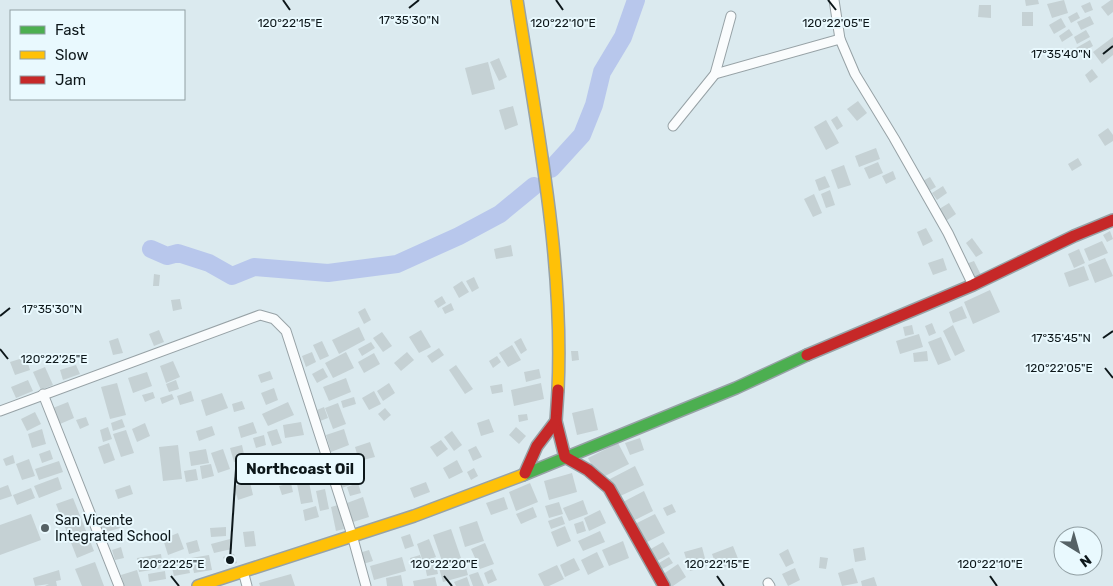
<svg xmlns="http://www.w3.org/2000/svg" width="1113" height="586" font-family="Rubik,sans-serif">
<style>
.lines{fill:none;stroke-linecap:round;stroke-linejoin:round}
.river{stroke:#b8c7ec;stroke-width:18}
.building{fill:#c5d1d4}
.street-casing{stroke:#97a2a6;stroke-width:11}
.fast-casing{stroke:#97a2a6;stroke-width:14}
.slow-casing{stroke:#97a2a6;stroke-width:14}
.jam-casing{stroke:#97a2a6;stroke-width:14}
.street{stroke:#fafcfd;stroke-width:9}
.fast{stroke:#4caf50;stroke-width:11}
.slow{stroke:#ffc107;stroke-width:11}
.jam{stroke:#c62828;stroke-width:11}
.ticks{fill:none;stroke:#0d171a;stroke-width:2}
.poi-dot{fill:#556165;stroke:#e9f9fe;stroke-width:2}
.labels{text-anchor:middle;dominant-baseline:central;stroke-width:4;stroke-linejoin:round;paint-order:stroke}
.poi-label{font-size:14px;fill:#0d171a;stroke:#e9f9fe;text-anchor:start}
.ticks-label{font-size:12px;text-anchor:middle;fill:#0d171a;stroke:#e9f9fe;stroke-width:4;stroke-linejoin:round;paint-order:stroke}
.leader{fill:none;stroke:#0d171a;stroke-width:2}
.callout-dot{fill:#0d171a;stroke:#e9f9fe;stroke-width:2}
.callout{fill:#e9f9fe;stroke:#0d171a;stroke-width:2}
.callout-label{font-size:15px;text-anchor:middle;font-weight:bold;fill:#0d171a}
</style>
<rect width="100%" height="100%" fill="#dbeaef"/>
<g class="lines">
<g class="river">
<path d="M 551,169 L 582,135 L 594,105 L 602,72 L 623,37 L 636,0"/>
<path d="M 151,249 L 167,256 L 178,253 L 209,263 L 232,276 L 254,267 L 328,273 L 397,264 L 459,236 L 500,214 L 534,186"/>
</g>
</g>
<g class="building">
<path d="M 1025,0 L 1038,0 L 1039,4 L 1026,6 Z"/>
<path d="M 1064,0 L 1068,13 L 1052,18 L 1047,4 Z"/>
<path d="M 1111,0 L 1113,0 L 1113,12 L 1108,16 L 1101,7 Z"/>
<path d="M 1090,2 L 1093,10 L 1085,13 L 1081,6 Z"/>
<path d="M 979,5 L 991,5 L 991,18 L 978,17 Z"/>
<rect x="1022" y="12" width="11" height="14"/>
<path d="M 1077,12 L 1080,18 L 1071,23 L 1068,17 Z"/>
<path d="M 1090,16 L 1094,24 L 1081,30 L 1077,22 Z"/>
<path d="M 1061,18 L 1066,27 L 1054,34 L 1049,25 Z"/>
<path d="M 1069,29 L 1073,35 L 1062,42 L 1059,36 Z"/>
<path d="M 1086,30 L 1090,37 L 1077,44 L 1074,37 Z"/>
<path d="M 1113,37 L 1113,55 L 1102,64 L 1093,52 Z"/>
<path d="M 1090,40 L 1093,46 L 1079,54 L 1076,48 Z"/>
<path d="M 499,58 L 507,77 L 499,81 L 490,62 Z"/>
<path d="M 488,62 L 495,89 L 472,95 L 465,68 Z"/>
<path d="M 1092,69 L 1098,77 L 1090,83 L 1085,75 Z"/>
<path d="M 858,101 L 867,113 L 857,121 L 847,109 Z"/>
<path d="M 513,106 L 518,125 L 505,130 L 499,110 Z"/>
<path d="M 837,116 L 843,126 L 837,130 L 831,120 Z"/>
<path d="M 826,120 L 839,143 L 826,150 L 814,127 Z"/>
<path d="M 1108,128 L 1113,135 L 1113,141 L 1105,146 L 1098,135 Z"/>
<path d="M 876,148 L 880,159 L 859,167 L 855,156 Z"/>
<path d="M 1078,158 L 1082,165 L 1072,171 L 1068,164 Z"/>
<path d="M 878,162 L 883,173 L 869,179 L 864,168 Z"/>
<path d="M 844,165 L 851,185 L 838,189 L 831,170 Z"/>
<path d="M 893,171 L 896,179 L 886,184 L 882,176 Z"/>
<path d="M 825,176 L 830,187 L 819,191 L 815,180 Z"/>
<path d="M 930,177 L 936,187 L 927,192 L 921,182 Z"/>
<path d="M 943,186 L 947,193 L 937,200 L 932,193 Z"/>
<path d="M 830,190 L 835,205 L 826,208 L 821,194 Z"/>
<path d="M 814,194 L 822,213 L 813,217 L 804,199 Z"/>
<path d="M 949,203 L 956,214 L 943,223 L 936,211 Z"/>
<path d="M 926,228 L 933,241 L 923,246 L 917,232 Z"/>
<path d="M 1110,231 L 1113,239 L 1107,242 L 1103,235 Z"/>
<path d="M 972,238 L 983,253 L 976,257 L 966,243 Z"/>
<path d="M 1102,241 L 1108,253 L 1089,261 L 1084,249 Z"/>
<path d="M 511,245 L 513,256 L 496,259 L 494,249 Z"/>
<path d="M 1079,249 L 1085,263 L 1074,268 L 1068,254 Z"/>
<path d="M 943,258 L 947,270 L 933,275 L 928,263 Z"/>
<path d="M 1105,258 L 1113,276 L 1095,283 L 1088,265 Z"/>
<path d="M 974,261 L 981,275 L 972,279 L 966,264 Z"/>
<path d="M 1084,266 L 1089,280 L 1069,287 L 1064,273 Z"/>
<path d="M 154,274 L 160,275 L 159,286 L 153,286 Z"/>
<path d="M 474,277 L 479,288 L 472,292 L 466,281 Z"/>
<path d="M 462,281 L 469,292 L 459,298 L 453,287 Z"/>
<path d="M 990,290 L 1000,312 L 973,324 L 964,302 Z"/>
<path d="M 442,296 L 446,303 L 438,308 L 434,301 Z"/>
<path d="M 180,299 L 182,309 L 173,311 L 171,300 Z"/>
<path d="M 451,303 L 454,310 L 445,314 L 442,308 Z"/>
<path d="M 962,306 L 967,318 L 953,323 L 949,312 Z"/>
<path d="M 365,308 L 371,320 L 364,324 L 358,312 Z"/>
<path d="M 932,323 L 936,333 L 929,336 L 925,326 Z"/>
<path d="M 912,325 L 914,334 L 905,336 L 903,327 Z"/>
<path d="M 953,325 L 965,351 L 955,356 L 943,331 Z"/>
<path d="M 359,327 L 365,340 L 339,354 L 332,340 Z"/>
<path d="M 159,330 L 164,342 L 154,346 L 149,334 Z"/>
<path d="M 421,330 L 431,347 L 419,353 L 409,337 Z"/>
<path d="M 382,332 L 392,346 L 383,352 L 373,338 Z"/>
<path d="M 919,334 L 923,347 L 900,354 L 896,341 Z"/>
<path d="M 941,337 L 951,360 L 938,365 L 928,342 Z"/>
<path d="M 118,338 L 123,353 L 113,355 L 109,341 Z"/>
<path d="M 521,338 L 527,350 L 521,354 L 514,342 Z"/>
<path d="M 322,341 L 329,356 L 320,360 L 313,345 Z"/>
<path d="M 371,342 L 375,348 L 362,356 L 358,349 Z"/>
<path d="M 512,345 L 521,360 L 508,367 L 499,353 Z"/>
<path d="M 439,348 L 444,355 L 432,363 L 427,356 Z"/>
<path d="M 571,351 L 578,351 L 579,360 L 572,361 Z"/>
<path d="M 927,351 L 928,361 L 914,362 L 913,353 Z"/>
<path d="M 312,352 L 316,362 L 306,367 L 302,356 Z"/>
<path d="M 346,352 L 354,368 L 333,378 L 325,363 Z"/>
<path d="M 407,352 L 414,360 L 401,371 L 394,363 Z"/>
<path d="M 374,353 L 380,364 L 364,373 L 358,362 Z"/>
<path d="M 497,356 L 501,362 L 493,368 L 489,361 Z"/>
<path d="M 26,357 L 30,370 L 15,375 L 10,362 Z"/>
<path d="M 173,361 L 180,377 L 166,383 L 160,366 Z"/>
<path d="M 76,365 L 80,374 L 63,380 L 60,370 Z"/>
<path d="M 456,365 L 473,389 L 465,394 L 449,370 Z"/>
<path d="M 45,367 L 53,385 L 41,390 L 33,372 Z"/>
<path d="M 323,368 L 328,377 L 317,383 L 312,374 Z"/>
<path d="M 539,369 L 541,378 L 526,382 L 524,372 Z"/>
<path d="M 270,371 L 273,379 L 261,383 L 258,375 Z"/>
<path d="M 147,372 L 152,386 L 133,393 L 128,378 Z"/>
<path d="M 346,378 L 351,392 L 329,401 L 323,387 Z"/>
<path d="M 28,380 L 33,391 L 16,398 L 11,387 Z"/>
<path d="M 176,380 L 179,389 L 169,392 L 166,384 Z"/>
<path d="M 117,383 L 126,415 L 110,419 L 101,387 Z"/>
<path d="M 389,383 L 395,393 L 383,401 L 377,391 Z"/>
<path d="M 541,383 L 544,399 L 514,406 L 511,390 Z"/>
<path d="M 502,384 L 503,392 L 492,394 L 490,386 Z"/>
<path d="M 274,388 L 278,400 L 266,405 L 261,393 Z"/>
<path d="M 191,391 L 194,401 L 180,405 L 177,396 Z"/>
<path d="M 374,391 L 381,404 L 369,410 L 362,398 Z"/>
<path d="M 153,392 L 155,398 L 145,402 L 142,395 Z"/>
<path d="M 222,393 L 228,408 L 206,416 L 201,400 Z"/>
<path d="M 172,394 L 174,399 L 162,404 L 160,398 Z"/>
<path d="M 354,397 L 356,404 L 343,408 L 341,401 Z"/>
<path d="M 242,401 L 245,409 L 234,412 L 232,404 Z"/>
<path d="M 68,402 L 74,418 L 60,424 L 53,408 Z"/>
<path d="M 288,402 L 294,415 L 268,426 L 262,414 Z"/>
<path d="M 338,403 L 346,424 L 333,429 L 325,408 Z"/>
<path d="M 324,407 L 328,418 L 320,421 L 317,410 Z"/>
<path d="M 385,408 L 391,415 L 384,421 L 378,414 Z"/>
<path d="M 593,408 L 598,430 L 577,435 L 572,413 Z"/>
<path d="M 35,412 L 41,424 L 27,431 L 21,419 Z"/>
<path d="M 527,414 L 528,420 L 519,422 L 518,415 Z"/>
<path d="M 86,417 L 89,425 L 80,429 L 76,420 Z"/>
<path d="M 122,419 L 125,427 L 113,431 L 111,423 Z"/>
<path d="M 489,419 L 494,432 L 481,436 L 477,423 Z"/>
<path d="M 253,422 L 257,433 L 241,438 L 238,427 Z"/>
<path d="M 301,422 L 304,435 L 285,438 L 283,425 Z"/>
<path d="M 145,423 L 150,436 L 137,442 L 132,429 Z"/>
<path d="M 212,426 L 215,435 L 199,441 L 196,431 Z"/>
<path d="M 108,427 L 112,439 L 103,442 L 100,430 Z"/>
<path d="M 516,427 L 526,436 L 519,444 L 509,435 Z"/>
<path d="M 42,429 L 46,444 L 32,448 L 28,434 Z"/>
<path d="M 277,429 L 282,443 L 272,446 L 267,432 Z"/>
<path d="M 344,429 L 349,445 L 331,452 L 326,435 Z"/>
<path d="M 126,430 L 134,453 L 121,457 L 113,434 Z"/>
<path d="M 452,431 L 462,445 L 454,451 L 444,437 Z"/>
<path d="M 264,435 L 266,445 L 256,448 L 253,438 Z"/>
<path d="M 640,438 L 644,450 L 630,455 L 625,443 Z"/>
<path d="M 441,440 L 448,449 L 437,457 L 430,447 Z"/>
<path d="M 370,442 L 375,457 L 359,461 L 355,447 Z"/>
<path d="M 109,443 L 115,460 L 104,464 L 98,447 Z"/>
<path d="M 618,443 L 629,464 L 599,479 L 588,458 Z"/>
<path d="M 178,445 L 182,479 L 163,481 L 159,447 Z"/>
<path d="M 242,445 L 245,459 L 234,462 L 230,448 Z"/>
<path d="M 476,446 L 482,457 L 473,461 L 468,450 Z"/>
<path d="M 206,449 L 209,463 L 191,466 L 189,452 Z"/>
<path d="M 223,449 L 230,469 L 218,473 L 211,453 Z"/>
<path d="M 50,450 L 53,459 L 42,463 L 39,454 Z"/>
<path d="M 353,453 L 357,466 L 333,473 L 329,459 Z"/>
<path d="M 13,455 L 15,463 L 6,466 L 3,459 Z"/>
<path d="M 29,459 L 35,476 L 22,480 L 16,464 Z"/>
<path d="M 457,460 L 463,472 L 449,479 L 443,468 Z"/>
<path d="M 59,461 L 63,472 L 39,480 L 35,469 Z"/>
<path d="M 211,464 L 214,476 L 202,479 L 200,466 Z"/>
<path d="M 635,466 L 644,485 L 616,498 L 608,480 Z"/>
<path d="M 474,468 L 478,476 L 471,480 L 467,472 Z"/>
<path d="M 196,469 L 198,480 L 186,482 L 184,471 Z"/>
<path d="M 355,471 L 358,482 L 339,489 L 335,477 Z"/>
<path d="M 572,473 L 577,492 L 549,500 L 544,481 Z"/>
<path d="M 58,477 L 62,489 L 39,498 L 34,486 Z"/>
<path d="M 250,482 L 253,495 L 238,500 L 234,486 Z"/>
<path d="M 309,482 L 313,502 L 301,504 L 297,484 Z"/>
<path d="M 426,482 L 430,492 L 414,498 L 410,488 Z"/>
<path d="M 291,483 L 293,492 L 282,495 L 279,486 Z"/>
<path d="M 358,483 L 361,493 L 350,496 L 347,487 Z"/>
<path d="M 530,483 L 538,502 L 516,511 L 509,492 Z"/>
<path d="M 8,485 L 12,496 L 0,500 L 0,488 Z"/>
<path d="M 130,485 L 133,494 L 118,499 L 115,490 Z"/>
<path d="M 31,488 L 35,498 L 17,505 L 13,495 Z"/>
<path d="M 325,489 L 329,509 L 320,511 L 316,491 Z"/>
<path d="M 644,491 L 653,511 L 631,522 L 621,503 Z"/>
<path d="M 363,497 L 369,517 L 353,522 L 347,503 Z"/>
<path d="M 504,497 L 508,509 L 491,515 L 486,503 Z"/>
<path d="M 73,498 L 94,551 L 77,558 L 56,504 Z"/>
<path d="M 583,500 L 588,514 L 569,521 L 563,508 Z"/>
<path d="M 559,502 L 563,514 L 549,518 L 545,506 Z"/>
<path d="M 672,504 L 676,512 L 667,516 L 663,508 Z"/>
<path d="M 338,505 L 344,529 L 336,531 L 331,507 Z"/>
<path d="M 316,506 L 319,517 L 305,521 L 303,510 Z"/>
<path d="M 533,507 L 537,517 L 521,524 L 516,514 Z"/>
<path d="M 600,510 L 606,523 L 589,531 L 584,518 Z"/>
<path d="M 31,514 L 41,540 L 0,555 L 0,525 Z"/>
<path d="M 655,514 L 665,533 L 643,544 L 633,525 Z"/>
<path d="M 115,515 L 120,528 L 103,533 L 99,520 Z"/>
<path d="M 562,516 L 565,524 L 551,529 L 548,521 Z"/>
<path d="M 477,521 L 484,541 L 465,547 L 459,527 Z"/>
<path d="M 583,521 L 586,531 L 577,534 L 574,524 Z"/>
<path d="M 565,526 L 571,541 L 557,547 L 551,532 Z"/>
<path d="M 226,527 L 226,536 L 211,537 L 210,528 Z"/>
<path d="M 451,529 L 461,558 L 443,564 L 433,535 Z"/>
<path d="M 254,531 L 256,546 L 245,547 L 243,532 Z"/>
<path d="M 600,531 L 605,542 L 583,551 L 578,541 Z"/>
<path d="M 178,533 L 184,549 L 168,555 L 163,539 Z"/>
<path d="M 410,534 L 414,546 L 405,549 L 401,537 Z"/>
<path d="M 230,539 L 232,549 L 214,553 L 211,544 Z"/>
<path d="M 429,539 L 436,557 L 423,562 L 417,544 Z"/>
<path d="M 197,540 L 200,551 L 189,554 L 186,543 Z"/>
<path d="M 623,541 L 629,558 L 609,566 L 602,550 Z"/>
<path d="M 663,542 L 670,554 L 655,562 L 649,550 Z"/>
<path d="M 485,543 L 494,564 L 480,569 L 471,549 Z"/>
<path d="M 733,546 L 739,561 L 718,570 L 712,554 Z"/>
<path d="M 121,547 L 124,558 L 115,560 L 112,550 Z"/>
<path d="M 702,547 L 707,566 L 690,571 L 684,552 Z"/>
<path d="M 864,547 L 866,560 L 855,562 L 853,549 Z"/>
<path d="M 788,549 L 794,563 L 786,567 L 779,554 Z"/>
<path d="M 369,550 L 373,561 L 363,564 L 359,553 Z"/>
<path d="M 597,552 L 604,567 L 588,575 L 581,560 Z"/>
<path d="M 161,554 L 163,568 L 139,572 L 137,558 Z"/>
<path d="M 234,554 L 237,563 L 227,566 L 223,557 Z"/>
<path d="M 209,555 L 212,570 L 194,573 L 191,558 Z"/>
<path d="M 420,555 L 423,564 L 413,567 L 410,558 Z"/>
<path d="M 402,557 L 406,571 L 374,580 L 370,566 Z"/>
<path d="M 669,557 L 673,563 L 657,572 L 654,566 Z"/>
<path d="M 820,557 L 828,558 L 826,569 L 819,568 Z"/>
<path d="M 574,558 L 580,570 L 565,577 L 560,565 Z"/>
<path d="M 187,560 L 190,573 L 174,576 L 171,564 Z"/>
<path d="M 464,561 L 468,575 L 443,582 L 439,568 Z"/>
<path d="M 95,562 L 104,586 L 82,586 L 75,569 Z"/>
<path d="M 436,564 L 438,574 L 427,576 L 425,566 Z"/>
<path d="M 678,564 L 686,577 L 673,586 L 669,586 L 662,575 Z"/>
<path d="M 557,565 L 564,579 L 549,586 L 544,586 L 538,574 Z"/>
<path d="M 795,568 L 800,580 L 788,586 L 782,574 Z"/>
<path d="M 853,568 L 858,583 L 842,586 L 838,573 Z"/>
<path d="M 492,569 L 497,580 L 488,584 L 484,573 Z"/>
<path d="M 59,570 L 61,580 L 56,581 L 57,586 L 45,586 L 49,584 L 35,586 L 33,578 Z"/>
<path d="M 137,570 L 142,586 L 124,586 L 121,575 Z"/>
<path d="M 165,571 L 166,579 L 149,582 L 148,574 Z"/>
<path d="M 478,572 L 484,586 L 473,586 L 469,575 Z"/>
<path d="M 291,574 L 295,586 L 260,586 L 259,583 Z"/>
<path d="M 401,575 L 403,586 L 387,586 L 386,578 Z"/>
<path d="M 435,577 L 437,586 L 414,586 L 413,581 Z"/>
<path d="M 467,577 L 470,586 L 456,586 L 454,582 Z"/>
<path d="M 874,577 L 877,586 L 862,586 L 861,581 Z"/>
</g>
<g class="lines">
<defs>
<g id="street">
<path d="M 834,0 L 840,39 L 855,74 L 894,138 L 948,233 L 973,285"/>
<path d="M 715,74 L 840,39"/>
<path d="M 673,126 L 715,74 L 731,16"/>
<path d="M 43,394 L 119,586"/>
<path d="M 0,411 L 260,315 L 274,319 L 286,331 L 352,535 L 366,586"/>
<path d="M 243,571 L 247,586"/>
<path d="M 768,583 L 770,586"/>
</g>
<path id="fast" d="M 523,475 L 736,388 L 807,355"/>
<g id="slow">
<path d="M 517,0 C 537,128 564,260 558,390"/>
<path d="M 198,586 L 414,516 L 523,475"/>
</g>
<g id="jam">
<path d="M 807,355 L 973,285 L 1074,236 L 1113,220"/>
<path d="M 558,390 L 556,421 L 565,457 L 588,470 L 609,488 L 664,586"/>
<path d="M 525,473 L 537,446 L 556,421"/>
</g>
</defs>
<use href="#street" class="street-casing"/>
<use href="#fast" class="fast-casing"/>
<use href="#slow" class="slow-casing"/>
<use href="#jam" class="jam-casing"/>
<use href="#street" class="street"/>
<use href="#fast" class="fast"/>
<use href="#slow" class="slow"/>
<use href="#jam" class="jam"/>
</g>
<path class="ticks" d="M 283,0 L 290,10M 556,0 L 563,10M 828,0 L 836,10M 409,8 L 419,0M 1103,54 L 1113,46M 0,316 L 10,308M 1103,338 L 1113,331M 0,349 L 8,359M 1105,368 L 1113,378M 171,576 L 179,586M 444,576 L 452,586M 717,576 L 724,586M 990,576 L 997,586"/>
<circle class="poi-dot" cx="45" cy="528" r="5"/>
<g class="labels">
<g class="poi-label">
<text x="55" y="520">San Vicente<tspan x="55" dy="16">Integrated School</tspan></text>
</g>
</g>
<g class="ticks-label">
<text x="409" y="24">17°35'30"N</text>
<text x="290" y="27">120°22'15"E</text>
<text x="836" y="27">120°22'05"E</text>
<text x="563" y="27">120°22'10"E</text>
<text x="1061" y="58">17°35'40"N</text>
<text x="52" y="313">17°35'30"N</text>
<text x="1061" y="342">17°35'45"N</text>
<text x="54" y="363">120°22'25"E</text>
<text x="1059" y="372">120°22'05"E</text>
<text x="171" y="568">120°22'25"E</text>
<text x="444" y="568">120°22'20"E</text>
<text x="717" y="568">120°22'15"E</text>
<text x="990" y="568">120°22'10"E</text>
</g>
<path class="leader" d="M230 560L236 469"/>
<circle class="callout-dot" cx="230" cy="560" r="5"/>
<rect class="callout" x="236" y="454" width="128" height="30" rx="5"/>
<g class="callout-label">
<text x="300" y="474">Northcoast Oil</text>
</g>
<rect x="10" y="10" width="175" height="90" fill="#e9f9fe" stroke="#919fa3"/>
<rect x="20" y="26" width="25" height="8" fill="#4caf50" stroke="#919fa3"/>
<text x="55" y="35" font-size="15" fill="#0d171a">Fast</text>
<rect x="20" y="51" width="25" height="8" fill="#ffc107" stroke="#919fa3"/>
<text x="55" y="60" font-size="15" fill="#0d171a">Slow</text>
<rect x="20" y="76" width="25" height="8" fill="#c62828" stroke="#919fa3"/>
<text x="55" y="85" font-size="15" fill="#0d171a">Jam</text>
<g transform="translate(1078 551) rotate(143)"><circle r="24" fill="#e9f9fe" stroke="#919fa3"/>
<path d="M0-4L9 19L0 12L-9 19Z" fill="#556165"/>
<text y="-8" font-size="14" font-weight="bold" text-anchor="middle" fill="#0d171a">N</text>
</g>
</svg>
